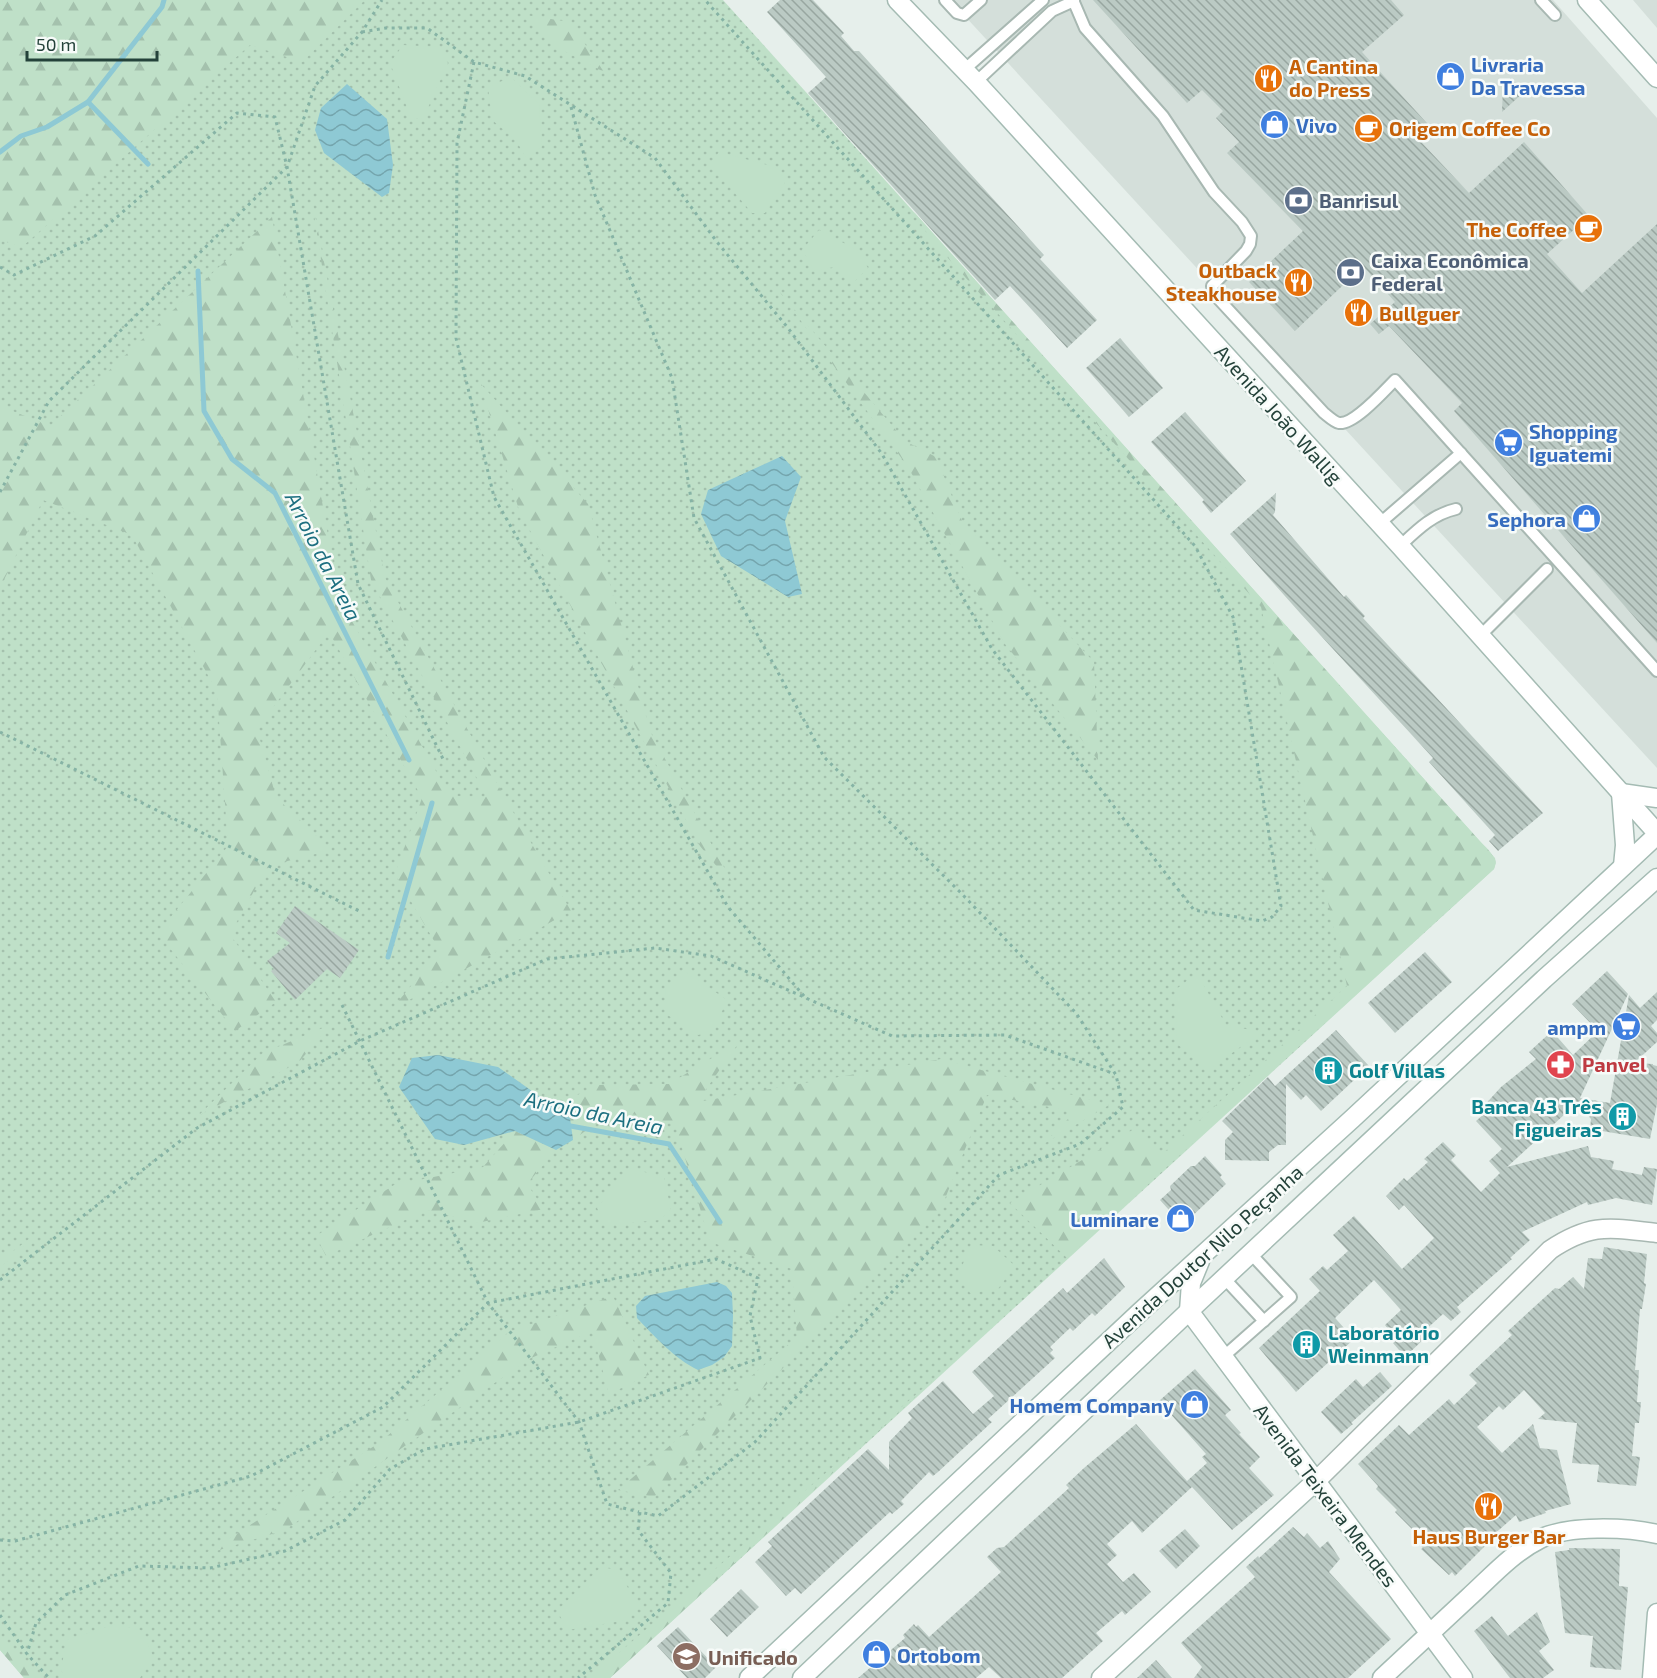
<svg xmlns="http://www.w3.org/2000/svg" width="1657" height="1678" font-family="'Exo 2',sans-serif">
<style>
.built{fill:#d4dfda}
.grass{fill:url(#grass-dots)}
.forest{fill:url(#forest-firs)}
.pitch{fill:#bfe0c8}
.water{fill:url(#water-waves)}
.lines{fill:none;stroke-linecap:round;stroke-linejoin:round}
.stream{stroke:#8ec9d4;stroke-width:5}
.building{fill:url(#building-back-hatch)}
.lane-casing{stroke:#a8b8b2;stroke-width:14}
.street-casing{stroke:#a8b8b2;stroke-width:21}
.secondary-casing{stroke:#a4bbb3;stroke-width:21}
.path{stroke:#86b3a5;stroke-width:3;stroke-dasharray:3 4.5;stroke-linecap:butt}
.lane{stroke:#fff;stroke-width:10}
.street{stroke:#fff;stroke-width:18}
.secondary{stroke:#fff;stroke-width:18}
.labels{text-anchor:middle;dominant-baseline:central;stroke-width:5;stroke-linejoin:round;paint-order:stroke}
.shop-label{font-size:20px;font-weight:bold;fill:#366cbe;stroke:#f7fbf9;text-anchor:start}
.food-label{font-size:20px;font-weight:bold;fill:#c56008;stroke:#f7fbf9;text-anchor:start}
.service-label{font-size:20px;font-weight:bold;fill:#4e5e75;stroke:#f7fbf9;text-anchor:start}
.street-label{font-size:20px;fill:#24423a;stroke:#f7fbf9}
.health-label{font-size:20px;font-weight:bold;fill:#be3a42;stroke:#f7fbf9;text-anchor:start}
.culture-label{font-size:20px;font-weight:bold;fill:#0d838f;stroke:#f7fbf9;text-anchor:start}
.education-label{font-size:20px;font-weight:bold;fill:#785e54;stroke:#f7fbf9;text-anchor:start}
.water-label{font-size:21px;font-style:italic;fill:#1c6f80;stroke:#f7fbf9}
</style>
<defs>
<pattern id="grass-dots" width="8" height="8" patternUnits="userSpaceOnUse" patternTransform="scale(1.5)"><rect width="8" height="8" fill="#bfe0c8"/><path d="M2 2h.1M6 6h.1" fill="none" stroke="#a4c1ad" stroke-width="1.8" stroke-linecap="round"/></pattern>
<pattern id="forest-firs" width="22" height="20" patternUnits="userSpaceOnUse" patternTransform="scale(1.5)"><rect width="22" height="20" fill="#bfe0c8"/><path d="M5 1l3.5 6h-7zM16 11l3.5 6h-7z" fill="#a4c1ad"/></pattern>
<pattern id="water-waves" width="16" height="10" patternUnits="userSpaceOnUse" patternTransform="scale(1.5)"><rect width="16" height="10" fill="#8ec9d4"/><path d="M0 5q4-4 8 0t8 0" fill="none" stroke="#74a5ad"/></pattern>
<pattern id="building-back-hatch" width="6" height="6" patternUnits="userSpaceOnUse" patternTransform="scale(1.5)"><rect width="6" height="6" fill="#bbcac4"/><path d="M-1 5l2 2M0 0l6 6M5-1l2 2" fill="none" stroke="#98a6a0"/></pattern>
</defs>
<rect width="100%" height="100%" fill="#e6efeb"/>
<g class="built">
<path d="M 950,0 L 1553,0 L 1657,118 L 1657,768 Z"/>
<path d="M 1633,0 L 1657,0 L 1657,28 Z"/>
</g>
<path class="grass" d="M 0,0 L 723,0 L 1495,858 L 1496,863 L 1494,869 L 610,1678 L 24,1678 L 0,1650 Z"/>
<g class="forest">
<path d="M 0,0 L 365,0 L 302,62 L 250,45 L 22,247 L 0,240 Z"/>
<path d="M 525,15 L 570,22 L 604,72 L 549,43 Z"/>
<path d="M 310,189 L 385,578 L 505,798 L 571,911 L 391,1010 L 440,951 L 395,874 L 422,798 L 329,632 L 257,729 L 276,797 L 331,850 L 268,866 L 230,934 L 276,1002 L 235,1031 L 158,933 L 228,846 L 217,692 L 132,535 L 43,500 L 0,588 L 0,406 L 50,426 L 272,217 L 339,598 L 450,796 L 487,797 L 371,580 Z"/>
<path d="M 914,212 L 1478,839 C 1485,847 1499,857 1494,869 L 1067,1258 L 1010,1203 L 1134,1129 L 1160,1156 L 1347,986 L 1261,607 L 930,238 Z"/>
<path d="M 779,291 L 905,441 L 936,457 L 962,521 L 1094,662 L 1098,760 L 1005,644 L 908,467 Z"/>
<path d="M 480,383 L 588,504 L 651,733 L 737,891 L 700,846 L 519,510 Z"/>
<path d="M 330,1025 L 299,1062 L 198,1116 L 263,1053 Z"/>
<path d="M 740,1041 L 697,1102 L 941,1059 L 1109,1105 L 1042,1145 L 1075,1112 L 987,1095 L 940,1211 L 654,1497 L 618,1490 L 797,1337 L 792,1269 L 710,1242 L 675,1124 L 614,1110 L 573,1140 L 570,1118 L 554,1107 L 597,1085 L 669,1084 Z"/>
<path d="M 515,1131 L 556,1150 L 527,1184 L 544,1209 L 477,1223 L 427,1210 L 326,1256 L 316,1236 L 394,1185 L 483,1167 Z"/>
<path d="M 41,1230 L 0,1268 L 0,1261 Z"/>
<path d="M 613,1296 L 649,1375 L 609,1394 L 592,1331 L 529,1359 L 285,1530 L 203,1555 L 379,1443 L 509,1332 Z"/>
<path d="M 951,1364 L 610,1678 L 590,1678 Z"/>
<path d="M 0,1638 L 3,1640 L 38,1678 L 24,1678 L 0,1650 Z"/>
</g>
<g class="pitch">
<path d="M 403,45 L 438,47 L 448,63 L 423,119 L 411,118 L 390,63 Z"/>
<path d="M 511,77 L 539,104 L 542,146 L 527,160 L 516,140 L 492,120 L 488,87 Z"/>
<path d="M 719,152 L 779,168 L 785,183 L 765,213 L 752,213 L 710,164 Z"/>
<path d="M 819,230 L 857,250 L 868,268 L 854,282 L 834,267 L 815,271 L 802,250 Z"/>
<path d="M 683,970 L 727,1000 L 713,1032 L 698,1035 L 666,1014 L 665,988 Z"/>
<path d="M 1197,973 L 1226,1025 L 1261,1032 L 1210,1069 L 1177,1044 L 1175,990 Z"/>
<path d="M 629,1168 L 664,1177 L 671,1210 L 660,1220 L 605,1225 L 597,1208 Z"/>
<path d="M 971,1245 L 993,1246 L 1015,1266 L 998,1289 L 970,1293 L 959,1273 Z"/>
<path d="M 601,1567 L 618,1570 L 637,1604 L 627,1620 L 568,1630 L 557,1611 Z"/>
<path d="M 116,1624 L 143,1631 L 153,1657 L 140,1678 L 67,1678 L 61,1671 L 66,1640 Z"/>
</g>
<g class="water">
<path d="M 347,84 L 387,119 L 393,165 L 389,193 L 382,197 L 324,153 L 315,130 L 321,108 Z"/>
<path d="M 782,456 L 801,477 L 785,521 L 802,594 L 788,597 L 721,556 L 701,514 L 708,490 Z"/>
<path d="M 438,1055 L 498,1067 L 570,1118 L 573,1140 L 556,1150 L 515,1131 L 464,1145 L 435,1139 L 399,1087 L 412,1058 Z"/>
<path d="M 717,1282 L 726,1286 L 732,1293 L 733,1316 L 732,1346 L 724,1357 L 712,1365 L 698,1370 C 675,1359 654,1336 637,1318 L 636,1306 L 645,1296 Z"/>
</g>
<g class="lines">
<g class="stream">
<path d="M 88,102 L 162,7 L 164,0"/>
<path d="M 0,152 L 21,136 L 47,127 L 88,102 L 148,164"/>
<path d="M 198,271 L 204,411 L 232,459 L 275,493 L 409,760"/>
<path d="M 388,957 L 432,803"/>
<path d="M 565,1125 L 669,1144 L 720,1222"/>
</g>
</g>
<g class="building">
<path d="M 780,0 L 813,0 L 844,33 L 841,36 L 854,51 L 859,51 L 1044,255 L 1040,259 L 1097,320 L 1067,348 L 1010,286 L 995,300 L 808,93 L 826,77 L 767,12 Z"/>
<path d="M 1093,0 L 1391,0 L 1404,15 L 1362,52 L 1435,132 L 1422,143 L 1469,193 L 1524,142 L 1589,216 L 1547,254 L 1582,293 L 1657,224 L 1657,643 L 1454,411 L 1462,403 L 1389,326 L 1379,334 L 1370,324 L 1395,302 L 1363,266 L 1295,331 L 1249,282 L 1303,231 L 1227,153 L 1239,142 L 1216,118 L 1223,111 L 1202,90 L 1187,103 Z"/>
<path d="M 1511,78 L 1524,92 L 1502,112 L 1503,85 Z"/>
<path d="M 1120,338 L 1163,388 L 1129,417 L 1086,368 Z"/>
<path d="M 1185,412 L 1246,481 L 1211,513 L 1202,502 L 1204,500 L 1151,442 Z"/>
<path d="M 1276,493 L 1275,512 L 1273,515 L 1344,597 L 1346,595 L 1365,616 L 1363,618 L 1543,813 L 1498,851 L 1489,841 L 1495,835 L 1429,762 L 1433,758 L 1300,613 L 1230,534 Z"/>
<path d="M 295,906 L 359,950 L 340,978 L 327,969 L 295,1000 L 271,971 L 274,969 L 267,961 L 290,943 L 276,933 Z"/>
<path d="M 1425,952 L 1452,982 L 1395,1033 L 1368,1003 Z"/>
<path d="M 1607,971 L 1628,994 L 1580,1098 L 1610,1103 L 1629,995 L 1640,1008 L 1657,992 L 1657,1020 L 1651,1026 L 1657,1033 L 1657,1042 L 1634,1063 L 1653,1064 L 1653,1065 L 1657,1066 L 1657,1104 L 1650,1139 L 1590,1129 L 1591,1119 L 1577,1103 L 1507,1167 L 1588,1146 L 1591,1157 L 1614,1161 L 1612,1169 L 1642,1175 L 1644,1167 L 1657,1169 L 1652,1205 L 1616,1198 L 1588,1205 L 1587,1202 L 1522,1232 L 1530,1240 L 1510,1258 L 1512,1259 L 1457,1307 L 1461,1312 L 1451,1321 L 1443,1314 L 1422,1333 L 1426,1337 L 1405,1357 L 1393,1343 L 1396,1340 L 1385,1325 L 1401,1310 L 1374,1280 L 1335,1318 L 1354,1339 L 1296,1392 L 1259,1348 L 1320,1291 L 1309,1279 L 1323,1266 L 1327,1270 L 1348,1251 L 1333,1235 L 1354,1216 L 1402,1269 L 1423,1249 L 1434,1238 L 1404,1205 L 1399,1210 L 1386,1196 L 1404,1178 L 1407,1181 L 1428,1162 L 1424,1159 L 1443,1142 L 1456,1155 L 1451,1160 L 1481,1192 L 1500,1173 L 1489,1161 L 1502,1149 L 1476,1121 L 1485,1113 L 1481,1109 L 1501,1087 L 1536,1059 L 1529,1052 L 1552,1031 L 1573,1055 L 1598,1031 L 1572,1004 Z"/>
<path d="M 1336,1030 L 1369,1066 L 1321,1111 L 1306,1095 L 1301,1100 L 1286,1084 L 1286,1145 L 1278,1145 L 1269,1152 L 1269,1161 L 1225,1160 L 1225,1140 L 1233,1132 L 1222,1121 L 1268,1077 L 1275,1086 Z"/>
<path d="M 1205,1156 L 1222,1175 L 1220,1177 L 1226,1184 L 1186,1222 L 1180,1216 L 1177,1219 L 1160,1200 L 1171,1190 L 1170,1186 L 1191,1166 L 1195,1166 Z"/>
<path d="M 1604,1247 L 1647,1254 L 1644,1283 L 1646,1284 L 1642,1309 L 1640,1309 L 1635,1370 L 1639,1370 L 1637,1402 L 1641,1402 L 1639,1423 L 1635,1423 L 1632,1456 L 1640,1457 L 1636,1486 L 1597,1482 L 1599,1465 L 1572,1463 L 1577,1423 L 1538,1419 L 1545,1413 L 1524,1390 L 1503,1410 L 1499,1406 L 1477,1427 L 1502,1453 L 1533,1424 L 1540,1448 L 1557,1450 L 1571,1504 L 1545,1511 L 1546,1513 L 1519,1522 L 1516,1515 L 1483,1544 L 1485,1546 L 1455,1576 L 1452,1572 L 1449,1575 L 1421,1549 L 1423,1548 L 1414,1538 L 1417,1534 L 1395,1512 L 1397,1510 L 1376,1489 L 1378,1486 L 1358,1464 L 1399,1425 L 1409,1435 L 1449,1399 L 1454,1405 L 1477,1383 L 1469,1375 L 1512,1335 L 1508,1331 L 1555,1288 L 1559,1289 L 1573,1277 L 1584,1289 L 1588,1258 L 1602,1259 Z"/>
<path d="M 1104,1258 L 1125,1287 L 1095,1316 L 1092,1313 L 1073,1331 L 1070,1328 L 1050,1347 L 1053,1350 L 1050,1353 L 1055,1358 L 988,1419 L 992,1422 L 938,1472 L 933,1476 L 929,1472 L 901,1501 L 904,1504 L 892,1514 L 890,1512 L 801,1594 L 795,1588 L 786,1596 L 755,1562 L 772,1546 L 768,1542 L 868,1449 L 889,1470 L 889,1442 L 912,1418 L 908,1413 L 943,1381 L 973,1414 L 994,1396 L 972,1372 L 1063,1288 L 1067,1293 Z"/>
<path d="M 1195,1369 L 1231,1410 L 1225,1415 L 1241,1433 L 1239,1434 L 1260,1457 L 1249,1468 L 1274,1495 L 1232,1530 L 1192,1487 L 1142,1533 L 1132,1521 L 1107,1544 L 1117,1555 L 1107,1564 L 1123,1582 L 1134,1573 L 1151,1592 L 1125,1615 L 1122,1611 L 1096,1633 L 1103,1641 L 1062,1678 L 1001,1678 L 989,1667 L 976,1678 L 858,1678 L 905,1638 L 903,1635 L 914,1624 L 916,1627 L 918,1625 L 929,1637 L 1001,1572 L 987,1557 L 997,1548 L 1004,1547 L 1069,1488 L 1066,1485 L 1084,1468 L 1136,1424 L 1187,1481 L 1207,1463 L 1202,1457 L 1206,1454 L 1159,1401 Z"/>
<path d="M 1380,1372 L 1392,1386 L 1351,1423 L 1353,1424 L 1341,1434 L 1321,1412 L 1356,1379 L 1363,1387 Z"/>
<path d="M 1293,1527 L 1304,1537 L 1307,1533 L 1320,1548 L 1328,1541 L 1340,1559 L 1329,1572 L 1391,1639 L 1348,1678 L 1194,1678 L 1202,1667 L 1181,1643 L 1255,1577 L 1246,1567 L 1258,1556 L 1259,1558 Z"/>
<path d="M 1185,1529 L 1200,1546 L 1176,1569 L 1159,1551 Z"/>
<path d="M 1569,1548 L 1620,1549 L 1619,1586 L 1628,1587 L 1621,1670 L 1590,1667 L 1593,1636 L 1565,1633 L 1555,1552 L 1569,1550 Z"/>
<path d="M 741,1589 L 759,1607 L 727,1637 L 710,1619 Z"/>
<path d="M 1537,1612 L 1550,1642 L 1539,1651 L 1554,1670 L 1543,1678 L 1510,1678 L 1474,1631 L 1492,1616 L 1508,1636 Z"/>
<path d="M 678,1627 L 716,1667 L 705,1678 L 687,1678 L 657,1646 Z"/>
<path d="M 1156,1660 L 1172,1678 L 1137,1678 Z"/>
</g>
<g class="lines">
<defs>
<g id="lane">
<path d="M 945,0 L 957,13 L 964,15 L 981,0"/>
<path d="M 1073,0 L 1085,28 L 1163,116 L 1214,192 L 1242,222 L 1251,236 L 1250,244 L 1246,251 L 1212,286 L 1213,293 L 1324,413 C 1328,416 1334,422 1339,423 C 1354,425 1385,390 1395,380 L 1657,671"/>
<path d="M 1541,0 L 1555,15"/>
<path d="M 964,70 L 1043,0"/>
<path d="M 976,82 L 1052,11 L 1074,1"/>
<path d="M 1379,524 L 1461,453"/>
<path d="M 1400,546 C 1417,530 1433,514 1456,509"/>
<path d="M 1480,636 L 1547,569"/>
<path d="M 1224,1278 L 1264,1321"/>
<path d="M 1223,1357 L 1291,1297 L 1251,1254"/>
</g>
<path id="street" d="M 1316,1481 L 1550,1250 C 1592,1222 1610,1228 1657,1233"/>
<g id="secondary">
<path d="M 897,0 L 976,82 L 1400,546 L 1657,833"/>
<path d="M 1587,0 L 1657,78"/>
<path d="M 1621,793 L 1625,845 L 1623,866"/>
<path d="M 1621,793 L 1657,798"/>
<path d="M 1189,1311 L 1463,1678"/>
<path d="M 1189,1311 L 1191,1283 L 1200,1261"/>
<path d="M 749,1678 L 1140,1312 L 1352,1119 L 1657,835"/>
<path d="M 802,1678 L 1189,1311 L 1544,979 L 1657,878"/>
<path d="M 1101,1678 L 1316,1481"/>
<path d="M 1382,1678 C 1411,1651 1440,1624 1469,1597 C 1491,1577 1512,1553 1540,1539 C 1568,1525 1626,1527 1657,1534"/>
<path d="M 1652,1678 L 1657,1613"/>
</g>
</defs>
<use href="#lane" class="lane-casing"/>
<use href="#street" class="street-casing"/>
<use href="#secondary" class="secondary-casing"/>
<g class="path">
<path d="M 362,32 L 386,28 L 427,28 L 474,62 L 525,76 L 655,158 L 717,242 L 788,328 L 882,454 L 992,649 L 1194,910 L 1262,921 L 1272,917 L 1281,906 L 1233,617 L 1195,546 L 705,0"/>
<path d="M 474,62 L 457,143 L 456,338 L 494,497 L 728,907 L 804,996"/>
<path d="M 571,107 L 595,195 L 672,378 L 694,518 L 824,757 L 960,892 L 1076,1013 L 1116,1075 L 1123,1107 L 1080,1144 L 999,1175 L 755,1442 L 658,1516 L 640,1512 L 638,1530 L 671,1573 L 668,1603 L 578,1678"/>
<path d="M 0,267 L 14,275 L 95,236 L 237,113 L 275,117 L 287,167 L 358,584 L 444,761"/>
<path d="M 0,492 L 49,401 L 287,167 L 315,86 L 362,32 L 382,0"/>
<path d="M 0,732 L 359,911"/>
<path d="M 342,1005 L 488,1303 L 579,1422 L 607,1504 L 639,1512"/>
<path d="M 0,1280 L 197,1128 L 360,1041 L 547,959 L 655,948 L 711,956 L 892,1036 L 1005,1035 L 1115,1074"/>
<path d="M 0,1540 L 15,1541 L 251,1476 L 383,1407 L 488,1303 L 716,1259 L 758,1278 L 750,1316 L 760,1358 L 579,1422 L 425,1449 L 390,1469 L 345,1520 L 285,1551 L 210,1568 L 139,1566 L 65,1595 L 36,1623 L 27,1654"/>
<path d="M 0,1615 L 27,1654 L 49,1678"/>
</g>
<use href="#lane" class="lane"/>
<use href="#street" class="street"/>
<use href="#secondary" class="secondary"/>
</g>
<defs>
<symbol id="shop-disc" viewBox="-11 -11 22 22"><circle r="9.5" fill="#3f7fe0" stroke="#f7fbf9"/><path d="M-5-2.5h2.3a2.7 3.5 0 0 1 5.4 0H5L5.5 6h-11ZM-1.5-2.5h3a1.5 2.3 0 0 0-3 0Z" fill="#fff"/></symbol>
<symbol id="restaurant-disc" viewBox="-11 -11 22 22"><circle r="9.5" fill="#e8710a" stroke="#f7fbf9"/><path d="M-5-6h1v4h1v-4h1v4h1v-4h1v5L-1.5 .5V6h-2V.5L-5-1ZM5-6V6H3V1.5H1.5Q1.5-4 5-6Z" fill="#fff"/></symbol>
<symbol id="cafe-disc" viewBox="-11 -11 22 22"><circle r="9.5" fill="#e8710a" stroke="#f7fbf9"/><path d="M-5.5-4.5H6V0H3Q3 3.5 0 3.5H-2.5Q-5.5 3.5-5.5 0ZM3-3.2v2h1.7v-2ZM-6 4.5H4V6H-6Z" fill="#fff"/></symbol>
<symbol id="bank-disc" viewBox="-11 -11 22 22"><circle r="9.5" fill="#5c6f8a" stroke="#f7fbf9"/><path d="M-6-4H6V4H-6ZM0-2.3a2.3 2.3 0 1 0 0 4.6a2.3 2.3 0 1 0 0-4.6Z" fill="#fff"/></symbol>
<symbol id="supermarket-disc" viewBox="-11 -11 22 22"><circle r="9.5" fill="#3f7fe0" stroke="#f7fbf9"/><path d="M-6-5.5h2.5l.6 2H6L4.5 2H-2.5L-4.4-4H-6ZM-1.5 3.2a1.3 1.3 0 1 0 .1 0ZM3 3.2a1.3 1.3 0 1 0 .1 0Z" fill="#fff"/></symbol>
<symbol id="pharmacy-disc" viewBox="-11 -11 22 22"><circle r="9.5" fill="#e0444e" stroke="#f7fbf9"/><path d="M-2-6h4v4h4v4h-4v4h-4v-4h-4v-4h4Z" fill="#fff"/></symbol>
<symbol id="building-disc" viewBox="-11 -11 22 22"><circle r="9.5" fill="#0f9aa8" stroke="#f7fbf9"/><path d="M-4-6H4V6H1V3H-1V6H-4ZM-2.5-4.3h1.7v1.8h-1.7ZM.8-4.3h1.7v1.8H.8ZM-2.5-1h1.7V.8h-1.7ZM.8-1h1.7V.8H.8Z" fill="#fff"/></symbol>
<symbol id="school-disc" viewBox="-11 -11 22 22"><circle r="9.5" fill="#8d6e63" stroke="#f7fbf9"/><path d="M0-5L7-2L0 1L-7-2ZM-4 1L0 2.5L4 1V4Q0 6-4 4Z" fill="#fff"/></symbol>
</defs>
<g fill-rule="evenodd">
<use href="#shop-disc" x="1434" y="60" width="33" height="33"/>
<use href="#restaurant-disc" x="1252" y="62" width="33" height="33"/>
<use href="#shop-disc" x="1258" y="108" width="33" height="33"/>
<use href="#cafe-disc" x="1352" y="112" width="33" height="33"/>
<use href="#bank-disc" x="1282" y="184" width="33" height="33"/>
<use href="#cafe-disc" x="1572" y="212" width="33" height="33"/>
<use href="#bank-disc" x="1334" y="256" width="33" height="33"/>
<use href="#restaurant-disc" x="1282" y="266" width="33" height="33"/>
<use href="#restaurant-disc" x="1342" y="296" width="33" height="33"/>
<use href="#supermarket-disc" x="1492" y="426" width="33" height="33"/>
<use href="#shop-disc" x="1570" y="502" width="33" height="33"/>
<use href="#supermarket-disc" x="1610" y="1010" width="33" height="33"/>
<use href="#pharmacy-disc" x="1544" y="1048" width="33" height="33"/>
<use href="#building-disc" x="1312" y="1054" width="33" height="33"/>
<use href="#building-disc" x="1606" y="1100" width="33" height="33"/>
<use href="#shop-disc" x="1164" y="1202" width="33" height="33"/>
<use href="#building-disc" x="1290" y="1328" width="33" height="33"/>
<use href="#shop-disc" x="1178" y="1388" width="33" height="33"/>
<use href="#restaurant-disc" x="1472" y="1490" width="33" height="33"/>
<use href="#shop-disc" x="860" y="1638" width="33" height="33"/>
<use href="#school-disc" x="670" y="1640" width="33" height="33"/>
</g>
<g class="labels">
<g class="shop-label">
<text x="1471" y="64">Livraria<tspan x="1471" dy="23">Da Travessa</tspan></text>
<text x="1296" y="125">Vivo</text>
<text x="1529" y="431">Shopping<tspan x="1529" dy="23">Iguatemi</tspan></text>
<text x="1566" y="519" text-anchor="end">Sephora</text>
<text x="1606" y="1027" text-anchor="end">ampm</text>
<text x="1159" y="1219" text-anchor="end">Luminare</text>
<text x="1174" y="1405" text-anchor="end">Homem Company</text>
<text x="897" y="1655">Ortobom</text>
</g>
<g class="food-label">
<text x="1289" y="66">A Cantina<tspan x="1289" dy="23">do Press</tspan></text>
<text x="1389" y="128">Origem Coffee Co</text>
<text x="1567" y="229" text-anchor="end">The Coffee</text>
<text x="1277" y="270" text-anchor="end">Outback<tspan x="1277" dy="23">Steakhouse</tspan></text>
<text x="1379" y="313">Bullguer</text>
<text x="1489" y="1536" text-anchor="middle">Haus Burger Bar</text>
</g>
<g class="service-label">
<text x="1319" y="200">Banrisul</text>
<text x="1371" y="260">Caixa Econômica<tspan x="1371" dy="23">Federal</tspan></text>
</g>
<g class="street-label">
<text transform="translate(1279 414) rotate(48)">Avenida João Wallig</text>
<text transform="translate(1202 1256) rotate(-42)">Avenida Doutor Nilo Peçanha</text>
<text transform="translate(1326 1495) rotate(53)">Avenida Teixeira Mendes</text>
</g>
<g class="health-label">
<text x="1582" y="1064">Panvel</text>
</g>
<g class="culture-label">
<text x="1349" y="1070">Golf Villas</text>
<text x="1602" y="1106" text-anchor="end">Banca 43 Três<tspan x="1602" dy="23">Figueiras</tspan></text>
<text x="1328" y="1332">Laboratório<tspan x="1328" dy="23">Weinmann</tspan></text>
</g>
<g class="education-label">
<text x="708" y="1657">Unificado</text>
</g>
<g class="water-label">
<text transform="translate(324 556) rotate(63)">Arroio da Areia</text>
<text transform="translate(594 1112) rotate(12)">Arroio da Areia</text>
</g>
</g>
<path d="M27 51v9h130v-9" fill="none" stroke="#24423a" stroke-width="3"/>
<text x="36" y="51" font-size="18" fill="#24423a" stroke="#f7fbf9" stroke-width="4.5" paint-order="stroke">50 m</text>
</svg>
